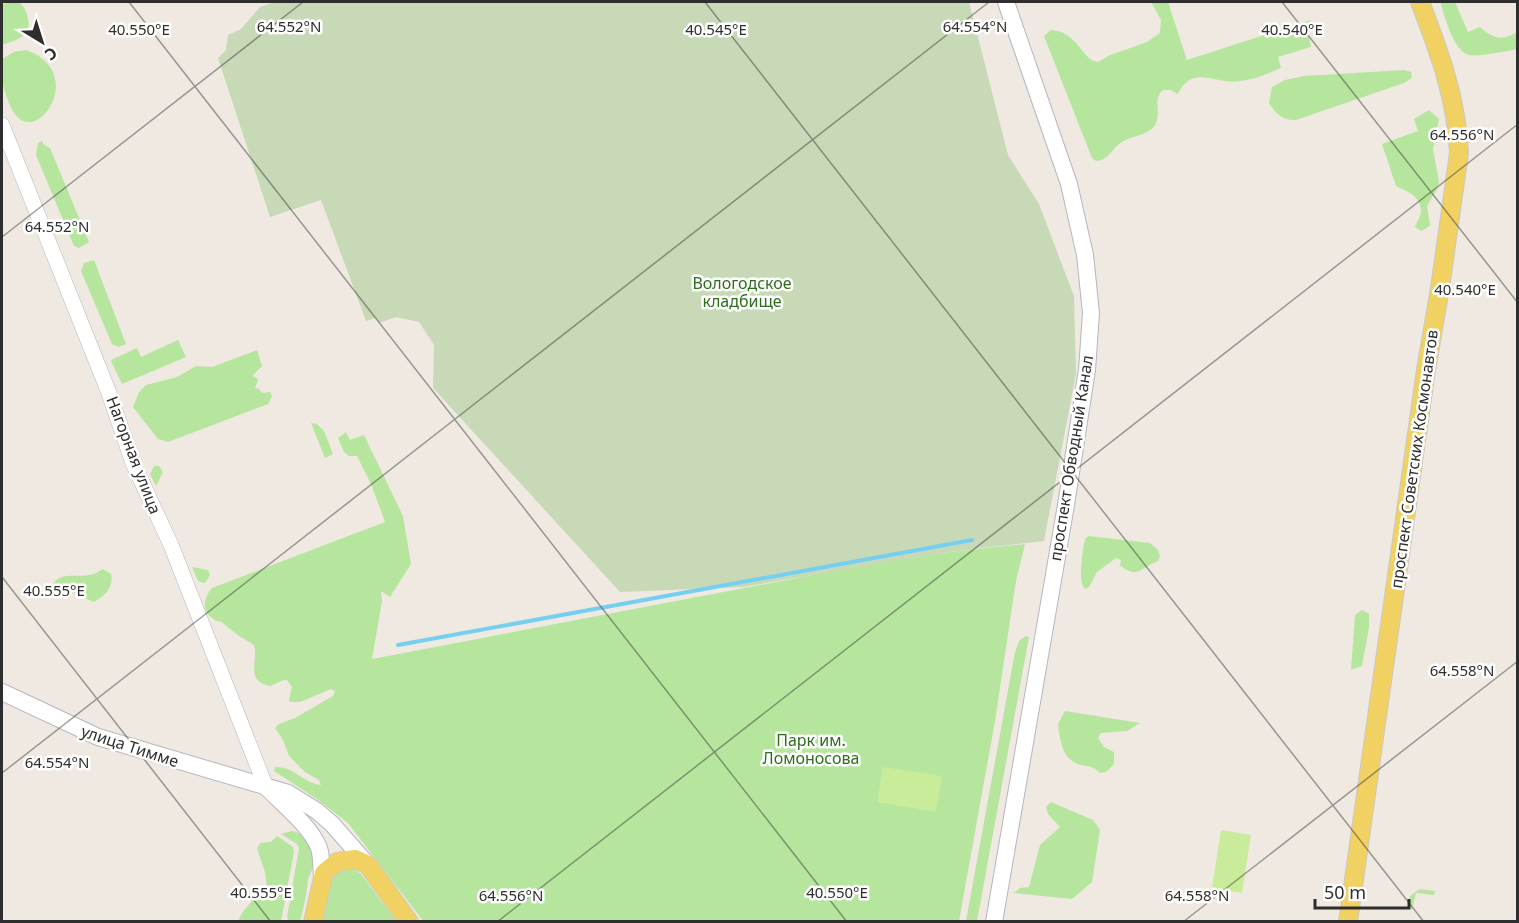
<svg xmlns="http://www.w3.org/2000/svg" width="1519" height="923" font-family="'Noto Sans',sans-serif">
<style>
.green{fill:#b6e59e}
.cemetery{fill:#c8d9b8}
.pitch{fill:#c9ec9a}
.lines{fill:none;stroke-linecap:round;stroke-linejoin:round}
.stream{stroke:#75cff0;stroke-width:4}
.tertiary-casing{stroke:#b4b7c1;stroke-width:16}
.secondary-casing{stroke:#b4b7c1;stroke-width:18}
.primary-casing{stroke:#c9c9c9;stroke-width:20}
.tertiary{stroke:#fff;stroke-width:15}
.secondary{stroke:#fff;stroke-width:16}
.primary{stroke:#f2d163;stroke-width:18}
.ticks{fill:none;stroke:#2e2e2e;stroke-width:1.5;stroke-opacity:0.45}
.labels{text-anchor:middle;dominant-baseline:central;stroke-width:5;stroke-linejoin:round;paint-order:stroke}
.park-label{font-size:16px;fill:#2c6e1b;stroke:#fff}
.street-label{font-size:16px;fill:#2e2e2e;stroke:#fff}
.ticks-label{font-size:15px;text-anchor:middle;fill:#2e2e2e;stroke:#fff;stroke-width:5;stroke-linejoin:round;paint-order:stroke}
</style>
<rect width="100%" height="100%" fill="#efe9e1"/>
<g class="green">
<path d="M 9,2 L 19,2 C 25,7 26,11 28,19 C 32,37 16,40 2,45 L 2,4 Z"/>
<path d="M 1151,2 L 1168,2 L 1187,60 L 1311,20 L 1312,25 L 1308,31 L 1311,47 L 1278,57 L 1281,68 C 1269,73 1254,80 1240,81 C 1216,85 1192,63 1178,94 L 1171,90 L 1163,90 C 1152,99 1162,113 1155,125 C 1147,136 1133,135 1122,142 C 1112,148 1109,160 1096,161 L 1092,158 L 1044,36 L 1051,30 C 1079,32 1081,60 1098,62 L 1108,56 L 1147,42 L 1160,33 L 1161,20 Z"/>
<path d="M 1440,2 L 1455,2 L 1468,32 L 1480,27 C 1492,38 1502,42 1517,32 L 1517,49 C 1508,51 1477,57 1469,55 C 1453,51 1445,16 1440,2 Z"/>
<path d="M 26,50 C 92,73 31,158 10,105 C 2,85 1,80 2,59 L 14,52 Z"/>
<path d="M 1404,70 L 1411,72 L 1412,78 L 1404,83 L 1296,120 C 1283,121 1276,114 1269,103 L 1272,87 L 1285,80 L 1304,76 Z"/>
<path d="M 1429,110 L 1439,119 L 1433,149 L 1439,182 L 1437,189 L 1427,206 L 1430,226 L 1421,231 L 1415,227 C 1416,222 1420,218 1421,213 C 1422,196 1408,192 1396,186 L 1382,144 L 1418,131 L 1414,119 Z"/>
<path d="M 42,141 L 44,145 L 50,148 L 89,242 L 79,248 L 74,246 L 36,155 L 38,143 Z"/>
<path d="M 94,260 L 126,344 L 119,347 L 112,344 L 81,271 L 84,263 Z"/>
<path d="M 178,340 L 186,357 L 122,384 L 111,361 L 113,359 L 137,348 L 141,357 Z"/>
<path d="M 257,350 L 262,366 L 254,374 L 253,376 L 258,379 L 255,388 L 259,389 L 262,393 L 270,392 L 272,396 L 268,404 L 168,442 L 158,439 L 133,407 L 139,392 L 146,385 L 177,377 L 196,366 L 212,367 Z"/>
<path d="M 311,423 L 317,424 L 324,431 L 333,454 L 325,458 Z"/>
<path d="M 346,432 L 350,440 L 364,435 L 403,516 L 411,564 L 390,597 L 381,591 L 382,601 L 372,659 L 865,565 L 941,553 L 1025,544 L 1016,581 L 995,721 L 959,921 L 423,921 L 348,823 L 317,799 L 274,771 L 275,767 C 293,766 304,783 321,785 L 319,780 L 305,772 L 289,756 L 283,740 L 275,728 L 279,724 L 295,718 L 333,696 L 335,691 L 331,689 L 300,702 L 290,702 L 289,700 L 292,687 L 287,680 L 284,680 L 270,686 C 244,680 259,661 254,645 C 243,638 234,633 224,624 C 217,618 223,624 215,620 C 201,611 203,599 212,588 L 385,522 L 371,484 L 357,456 L 349,456 L 344,452 L 338,438 Z"/>
<path d="M 154,466 L 159,466 L 163,472 L 156,486 L 150,474 Z"/>
<path d="M 1088,536 L 1150,543 L 1158,550 L 1160,557 L 1158,561 C 1149,563 1139,576 1129,571 C 1125,570 1123,567 1120,566 L 1121,560 L 1116,558 L 1097,572 L 1089,587 L 1085,589 C 1077,581 1083,550 1085,539 Z"/>
<path d="M 192,567 L 208,570 L 210,575 L 205,583 L 198,581 Z"/>
<path d="M 103,569 L 111,574 C 114,587 105,596 94,602 L 65,590 L 53,588 L 52,585 C 61,571 75,578 89,575 C 94,575 99,571 103,569 Z"/>
<path d="M 1362,610 L 1369,614 L 1369,628 L 1362,666 L 1351,670 L 1355,615 Z"/>
<path d="M 1026,636 L 1029,637 L 977,921 L 966,921 L 1015,652 L 1019,641 Z"/>
<path d="M 1065,711 L 1140,723 L 1127,731 L 1101,733 L 1098,738 L 1104,747 L 1114,752 L 1114,764 L 1106,772 L 1100,773 C 1090,763 1084,768 1074,762 C 1061,755 1060,737 1058,724 Z"/>
<path d="M 1051,802 L 1093,820 L 1100,830 L 1092,882 L 1072,899 L 1014,893 L 1020,888 L 1029,887 L 1040,845 L 1060,827 L 1048,814 L 1046,807 Z"/>
<path d="M 292,831 C 308,833 316,856 312,870 C 311,873 309,876 308,879 C 307,893 304,907 300,921 L 289,921 L 287,917 L 299,848 L 297,844 L 281,834 Z"/>
<path d="M 277,836 L 293,847 L 294,852 L 281,921 L 238,921 L 242,913 L 251,902 L 253,894 L 267,888 L 265,872 L 257,849 L 260,843 L 271,842 Z"/>
<path d="M 352,868 L 361,874 L 396,921 L 323,922 L 333,876 L 339,871 Z"/>
<path d="M 1420,889 L 1435,891 L 1434,895 L 1416,893 L 1412,909 L 1408,909 L 1410,896 Z"/>
</g>
<path class="cemetery" d="M 275,2 L 969,2 L 1008,155 L 1039,204 L 1074,296 L 1076,374 L 1044,541 L 941,553 L 743,587 L 620,592 L 433,388 L 434,345 L 419,322 L 396,317 L 379,323 L 376,318 L 366,321 L 321,200 L 270,217 L 218,58 L 226,50 L 228,35 L 241,29 L 260,7 Z"/>
<g class="pitch">
<path d="M 883,767 L 942,776 L 936,812 L 877,802 Z"/>
<path d="M 1221,830 L 1251,835 L 1242,893 L 1212,888 Z"/>
</g>
<g class="lines">
<path class="stream" d="M 398,645 L 972,540"/>
<defs>
<path id="tertiary" d="M 2,125 L 109,393 L 133,463 L 171,545 L 265,785"/>
<g id="secondary">
<path d="M 2,692 L 98,737 L 288,793 L 317,811 L 332,824 L 368,865"/>
<path d="M 267,788 C 283,804 311,827 319,848 C 322,857 321,868 322,876"/>
<path d="M 994,922 L 1066,505 L 1087,370 L 1091,313 L 1085,255 L 1069,184 L 1006,2"/>
</g>
<g id="primary">
<path d="M 313,922 L 324,873 L 337,862 L 355,859 L 368,865 L 409,922"/>
<path d="M 1348,922 L 1426,370 L 1440,288 L 1459,153 C 1457,100 1439,51 1420,2"/>
</g>
</defs>
<use href="#tertiary" class="tertiary-casing"/>
<use href="#secondary" class="secondary-casing"/>
<use href="#primary" class="primary-casing"/>
<use href="#tertiary" class="tertiary"/>
<use href="#secondary" class="secondary"/>
<use href="#primary" class="primary"/>
</g>
<path class="ticks" d="M 129,2 L 847,922M 705,2 L 1424,922M 1282,2 L 1518,303M 2,237 L 303,2M 2,577 L 271,922M 2,773 L 989,2M 497,922 L 1518,124M 1183,922 L 1518,661"/>
<g class="labels">
<g class="park-label">
<text x="742" y="283">Вологодское<tspan x="742" dy="18">кладбище</tspan></text>
<text x="811" y="740">Парк им.<tspan x="811" dy="18">Ломоносова</tspan></text>
</g>
<g class="street-label">
<text transform="translate(134 455) rotate(69)">Нагорная улица</text>
<text transform="translate(1071 458) rotate(-81)">проспект Обводный Канал</text>
<text transform="translate(1414 459) rotate(-82)">проспект Советских Космонавтов</text>
<text transform="translate(130 746) rotate(18)">улица Тимме</text>
</g>
</g>
<g class="ticks-label">
<text x="289" y="32">64.552°N</text>
<text x="975" y="32">64.554°N</text>
<text x="139" y="35">40.550°E</text>
<text x="716" y="35">40.545°E</text>
<text x="1292" y="35">40.540°E</text>
<text x="1462" y="140">64.556°N</text>
<text x="57" y="232">64.552°N</text>
<text x="1465" y="295">40.540°E</text>
<text x="54" y="596">40.555°E</text>
<text x="1462" y="676">64.558°N</text>
<text x="57" y="768">64.554°N</text>
<text x="261" y="898">40.555°E</text>
<text x="837" y="898">40.550°E</text>
<text x="511" y="901">64.556°N</text>
<text x="1197" y="901">64.558°N</text>
</g>
<rect width="1519" height="923" fill="none" stroke="#2e2e2e" stroke-width="6"/>
<g transform="translate(42 42) rotate(142)" stroke="#ffffff" stroke-width="4.5" paint-order="stroke">
<path d="M0-4.5L10 22L0 15L-10 22Z" fill="#2e2e2e"/>
<text y="-9" font-size="16" font-weight="bold" text-anchor="middle" fill="#2e2e2e">С</text>
</g>
<path d="M1315 899v9h94v-9" fill="none" stroke="#2e2e2e" stroke-width="3"/>
<text x="1324" y="899" font-size="18" fill="#2e2e2e" stroke="#ffffff" stroke-width="4.5" paint-order="stroke">50 m</text>
</svg>
